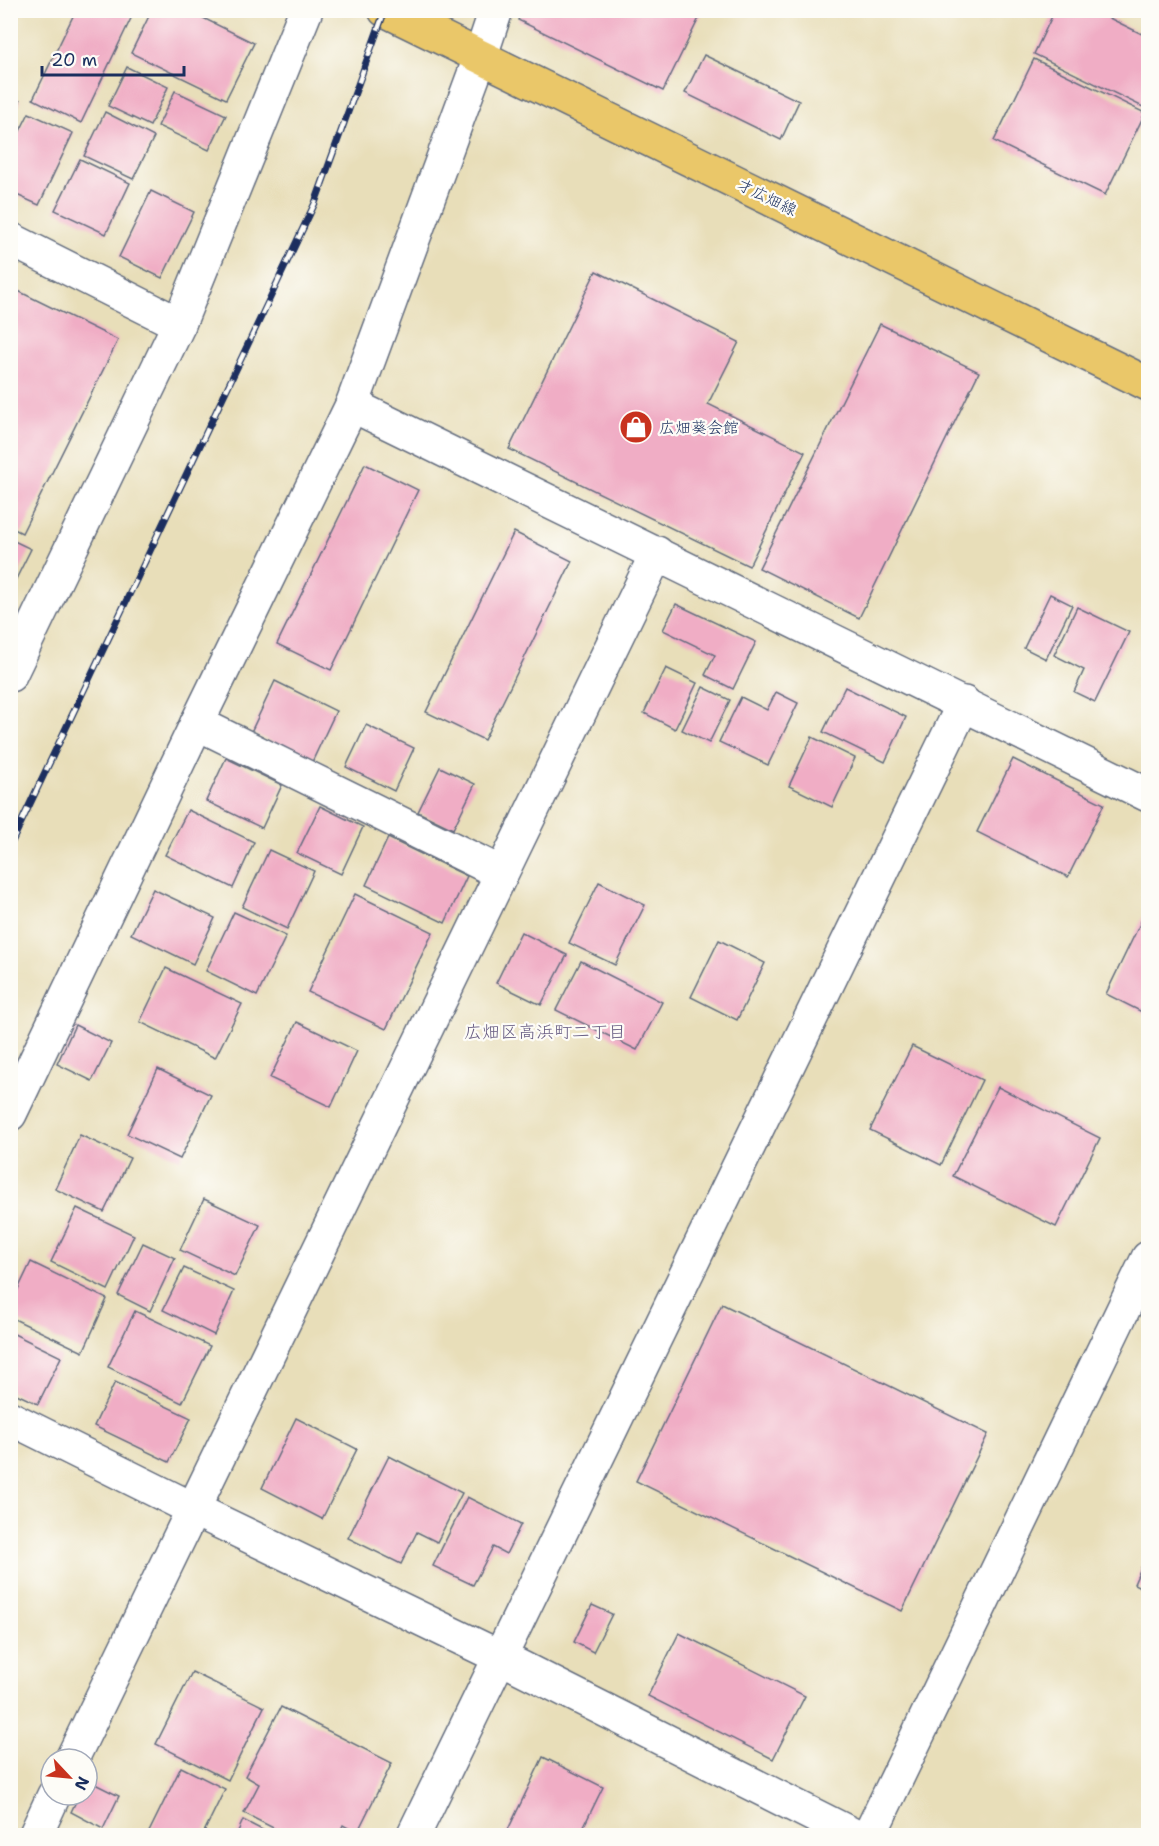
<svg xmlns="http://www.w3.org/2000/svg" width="1159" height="1846" font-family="'Shantell Sans','Klee One',sans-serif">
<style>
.building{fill:#f0adc5}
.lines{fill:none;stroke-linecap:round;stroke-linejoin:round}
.minor-casing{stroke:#636c7e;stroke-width:36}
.major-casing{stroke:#636c7e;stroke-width:36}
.minor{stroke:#fff;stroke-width:33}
.major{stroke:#eac769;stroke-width:33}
.rail-casing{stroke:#1b2f5e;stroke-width:7}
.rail{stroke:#fdfcf7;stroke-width:4.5;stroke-dasharray:14;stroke-linecap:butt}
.labels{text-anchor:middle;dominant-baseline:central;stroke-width:4.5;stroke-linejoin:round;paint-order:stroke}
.street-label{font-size:16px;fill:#1b2f5e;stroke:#fdfcf7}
.poi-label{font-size:16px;fill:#1b2f5e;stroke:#fdfcf7;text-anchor:start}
.neighbourhood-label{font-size:18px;fill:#665b82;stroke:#fdfcf7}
</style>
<rect width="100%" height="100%" fill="#fdfcf7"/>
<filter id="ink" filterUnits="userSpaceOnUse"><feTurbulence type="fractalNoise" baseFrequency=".0167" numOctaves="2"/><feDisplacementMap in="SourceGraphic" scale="12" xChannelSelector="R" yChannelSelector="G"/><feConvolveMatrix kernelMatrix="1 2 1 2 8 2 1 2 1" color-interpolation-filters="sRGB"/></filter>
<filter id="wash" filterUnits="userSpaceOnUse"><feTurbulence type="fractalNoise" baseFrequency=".008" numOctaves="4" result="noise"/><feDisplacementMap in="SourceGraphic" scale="24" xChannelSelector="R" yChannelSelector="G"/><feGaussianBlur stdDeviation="1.35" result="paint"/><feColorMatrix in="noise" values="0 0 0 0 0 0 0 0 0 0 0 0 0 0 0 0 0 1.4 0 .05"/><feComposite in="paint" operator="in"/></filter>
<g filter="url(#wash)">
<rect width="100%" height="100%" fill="#e8deb9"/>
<g id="blocks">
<g class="building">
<path d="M 76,10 L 135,10 L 81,123 L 33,99 Z"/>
<path d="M 152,10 L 187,10 L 254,43 L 226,99 L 131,53 Z"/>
<path d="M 523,10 L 703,10 L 663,91 L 518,20 Z"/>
<path d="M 1055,10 L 1093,10 L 1148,37 L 1148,105 L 1147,109 L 1034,54 Z"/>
<path d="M 704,55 L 799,101 L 781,140 L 685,93 Z"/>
<path d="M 1034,59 L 1145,113 L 1105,195 L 994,141 Z"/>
<path d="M 127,67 L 168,87 L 150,126 L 108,106 Z"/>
<path d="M 175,91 L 226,115 L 209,150 L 158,126 Z"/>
<path d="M 10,96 L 20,101 L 10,121 Z"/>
<path d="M 105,112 L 154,137 L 133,179 L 84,156 Z"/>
<path d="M 29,113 L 73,133 L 39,205 L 10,192 L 10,151 Z"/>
<path d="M 80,159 L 130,183 L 106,234 L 55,210 Z"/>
<path d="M 151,191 L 194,212 L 162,278 L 119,257 Z"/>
<path d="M 596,271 L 739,342 L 708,404 L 805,452 L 749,566 L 509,449 Z"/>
<path d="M 10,287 L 118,340 L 22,533 L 10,527 Z"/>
<path d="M 880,324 L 979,372 L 859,618 L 759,568 Z"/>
<path d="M 365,464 L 418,490 L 331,670 L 277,644 Z"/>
<path d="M 514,532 L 572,561 L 484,740 L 426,712 Z"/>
<path d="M 10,539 L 31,549 L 14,583 L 10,581 Z"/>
<path d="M 1050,594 L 1072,605 L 1046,659 L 1024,648 Z"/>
<path d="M 676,604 L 756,642 L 733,689 L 705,675 L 715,655 L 663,630 Z"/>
<path d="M 1077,607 L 1129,632 L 1095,702 L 1074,692 L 1084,670 L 1054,655 Z"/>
<path d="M 666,668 L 697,683 L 675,729 L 644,713 Z"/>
<path d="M 275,681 L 336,711 L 312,762 L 251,732 Z"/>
<path d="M 703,687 L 730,700 L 709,743 L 682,730 Z"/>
<path d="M 845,687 L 906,717 L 885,762 L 823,732 Z"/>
<path d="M 776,692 L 798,703 L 768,765 L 719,742 L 741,697 L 767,710 Z"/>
<path d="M 366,725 L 414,748 L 394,791 L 346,767 Z"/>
<path d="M 812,737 L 855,758 L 832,807 L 789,786 Z"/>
<path d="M 226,758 L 282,785 L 262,828 L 206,801 Z"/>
<path d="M 1013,759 L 1104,804 L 1068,877 L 977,832 Z"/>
<path d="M 440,767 L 475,784 L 453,829 L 418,812 Z"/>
<path d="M 320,806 L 363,827 L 341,874 L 297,853 Z"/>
<path d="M 188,810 L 254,842 L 233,888 L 165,855 Z"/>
<path d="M 388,838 L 467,876 L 445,923 L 366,885 Z"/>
<path d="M 269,850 L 314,871 L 287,929 L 242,907 Z"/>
<path d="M 599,882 L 645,905 L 615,965 L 569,943 Z"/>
<path d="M 153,889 L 215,918 L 193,964 L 131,934 Z"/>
<path d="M 355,894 L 433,932 L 386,1029 L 308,992 Z"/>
<path d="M 1148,907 L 1148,1015 L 1106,994 Z"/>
<path d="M 234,912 L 286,936 L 257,996 L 206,971 Z"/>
<path d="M 521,932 L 567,955 L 541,1005 L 496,983 Z"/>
<path d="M 719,940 L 765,963 L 737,1020 L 691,997 Z"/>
<path d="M 581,961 L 662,1002 L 637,1050 L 556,1010 Z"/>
<path d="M 166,968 L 242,1004 L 215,1058 L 140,1022 Z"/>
<path d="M 297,1022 L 357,1051 L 331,1107 L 270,1078 Z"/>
<path d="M 75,1025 L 111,1043 L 92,1081 L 57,1064 Z"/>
<path d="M 912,1046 L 982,1080 L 941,1165 L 870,1130 Z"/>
<path d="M 158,1069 L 211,1095 L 180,1159 L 127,1134 Z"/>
<path d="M 998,1087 L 1100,1138 L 1056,1227 L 953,1176 Z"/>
<path d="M 80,1135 L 130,1158 L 104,1212 L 55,1189 Z"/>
<path d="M 204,1199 L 260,1225 L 235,1276 L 180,1250 Z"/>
<path d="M 77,1208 L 134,1235 L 108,1290 L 51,1262 Z"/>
<path d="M 143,1243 L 175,1258 L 150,1311 L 118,1295 Z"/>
<path d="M 31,1262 L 107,1299 L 83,1352 L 10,1317 L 10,1306 Z"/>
<path d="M 184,1268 L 234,1291 L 214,1335 L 163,1310 Z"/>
<path d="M 722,1304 L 988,1434 L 902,1611 L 636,1481 Z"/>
<path d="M 135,1311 L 210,1346 L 182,1403 L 108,1367 Z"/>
<path d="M 10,1332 L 61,1357 L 38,1404 L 10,1391 Z"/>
<path d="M 115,1382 L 191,1418 L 169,1462 L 94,1426 Z"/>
<path d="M 296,1418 L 357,1449 L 322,1519 L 262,1488 Z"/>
<path d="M 389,1456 L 462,1493 L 437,1542 L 417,1532 L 401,1564 L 348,1538 Z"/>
<path d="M 467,1497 L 521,1524 L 506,1554 L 493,1547 L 473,1585 L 433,1566 Z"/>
<path d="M 1148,1552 L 1148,1591 L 1134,1584 Z"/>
<path d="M 592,1605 L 612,1614 L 593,1652 L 574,1642 Z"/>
<path d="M 679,1633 L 805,1696 L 773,1759 L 648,1696 Z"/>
<path d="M 192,1672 L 264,1707 L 228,1780 L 156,1744 Z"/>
<path d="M 281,1707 L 392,1763 L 357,1833 L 343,1825 L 338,1836 L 289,1836 L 244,1813 L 259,1784 L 245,1776 Z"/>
<path d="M 543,1757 L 603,1787 L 579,1836 L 505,1836 Z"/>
<path d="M 181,1767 L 225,1789 L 202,1836 L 147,1836 Z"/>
<path d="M 87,1780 L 119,1796 L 103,1829 L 71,1812 L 79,1795 L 87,1795 Z"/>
<path d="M 243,1820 L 274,1836 L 236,1836 Z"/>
</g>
</g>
</g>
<g filter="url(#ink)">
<use href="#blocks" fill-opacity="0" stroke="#636c7e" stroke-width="1.5"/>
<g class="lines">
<defs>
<g id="minor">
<path d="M 10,239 L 179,324"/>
<path d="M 352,405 L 1148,795"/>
<path d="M 10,675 L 179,324 L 306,10"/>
<path d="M 197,723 L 501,873"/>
<path d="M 10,1114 L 197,723 L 352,405 L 480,58 L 496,10"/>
<path d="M 10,1418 L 193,1509 L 500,1657 L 855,1836"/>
<path d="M 72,1759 L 657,553"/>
<path d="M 35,1836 L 54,1795"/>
<path d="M 413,1836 L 964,703"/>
<path d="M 869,1836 L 1148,1258"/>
</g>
<path id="major" d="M 385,10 L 1148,384"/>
</defs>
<use href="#minor" class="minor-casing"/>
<use href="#major" class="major-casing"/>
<use href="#minor" class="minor"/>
<use href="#major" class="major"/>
<defs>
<path id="rail" d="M 10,846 L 315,203 L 385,10"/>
</defs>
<use href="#rail" class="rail-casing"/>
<use href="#rail" class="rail"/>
</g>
</g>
<defs>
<symbol id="shop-disc" viewBox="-11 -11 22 22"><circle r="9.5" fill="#c8321e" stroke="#fdfcf7"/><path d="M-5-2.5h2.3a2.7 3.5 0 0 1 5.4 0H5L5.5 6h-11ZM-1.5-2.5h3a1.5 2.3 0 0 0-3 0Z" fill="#fff"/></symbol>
</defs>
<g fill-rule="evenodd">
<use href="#shop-disc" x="617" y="408" width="38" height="38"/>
</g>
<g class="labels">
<g class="street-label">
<text transform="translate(767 197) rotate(26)">才広畑線</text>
</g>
<g class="poi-label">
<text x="659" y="427">広畑葵会館</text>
</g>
<g class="neighbourhood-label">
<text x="545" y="1032">広畑区高浜町二丁目</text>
</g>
</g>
<rect width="1159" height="1846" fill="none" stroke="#fdfcf7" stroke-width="36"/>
<g transform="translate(69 1777) rotate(116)"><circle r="28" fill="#fdfcf7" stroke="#a3aaba" stroke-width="1.5"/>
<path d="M0-4.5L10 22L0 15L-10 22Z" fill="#c8321e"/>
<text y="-9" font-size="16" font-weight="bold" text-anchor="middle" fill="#1b2f5e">N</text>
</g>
<path d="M42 66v9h142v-9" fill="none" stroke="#1b2f5e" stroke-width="3"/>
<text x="51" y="66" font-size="18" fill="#1b2f5e" stroke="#fdfcf7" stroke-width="4.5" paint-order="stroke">20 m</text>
</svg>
